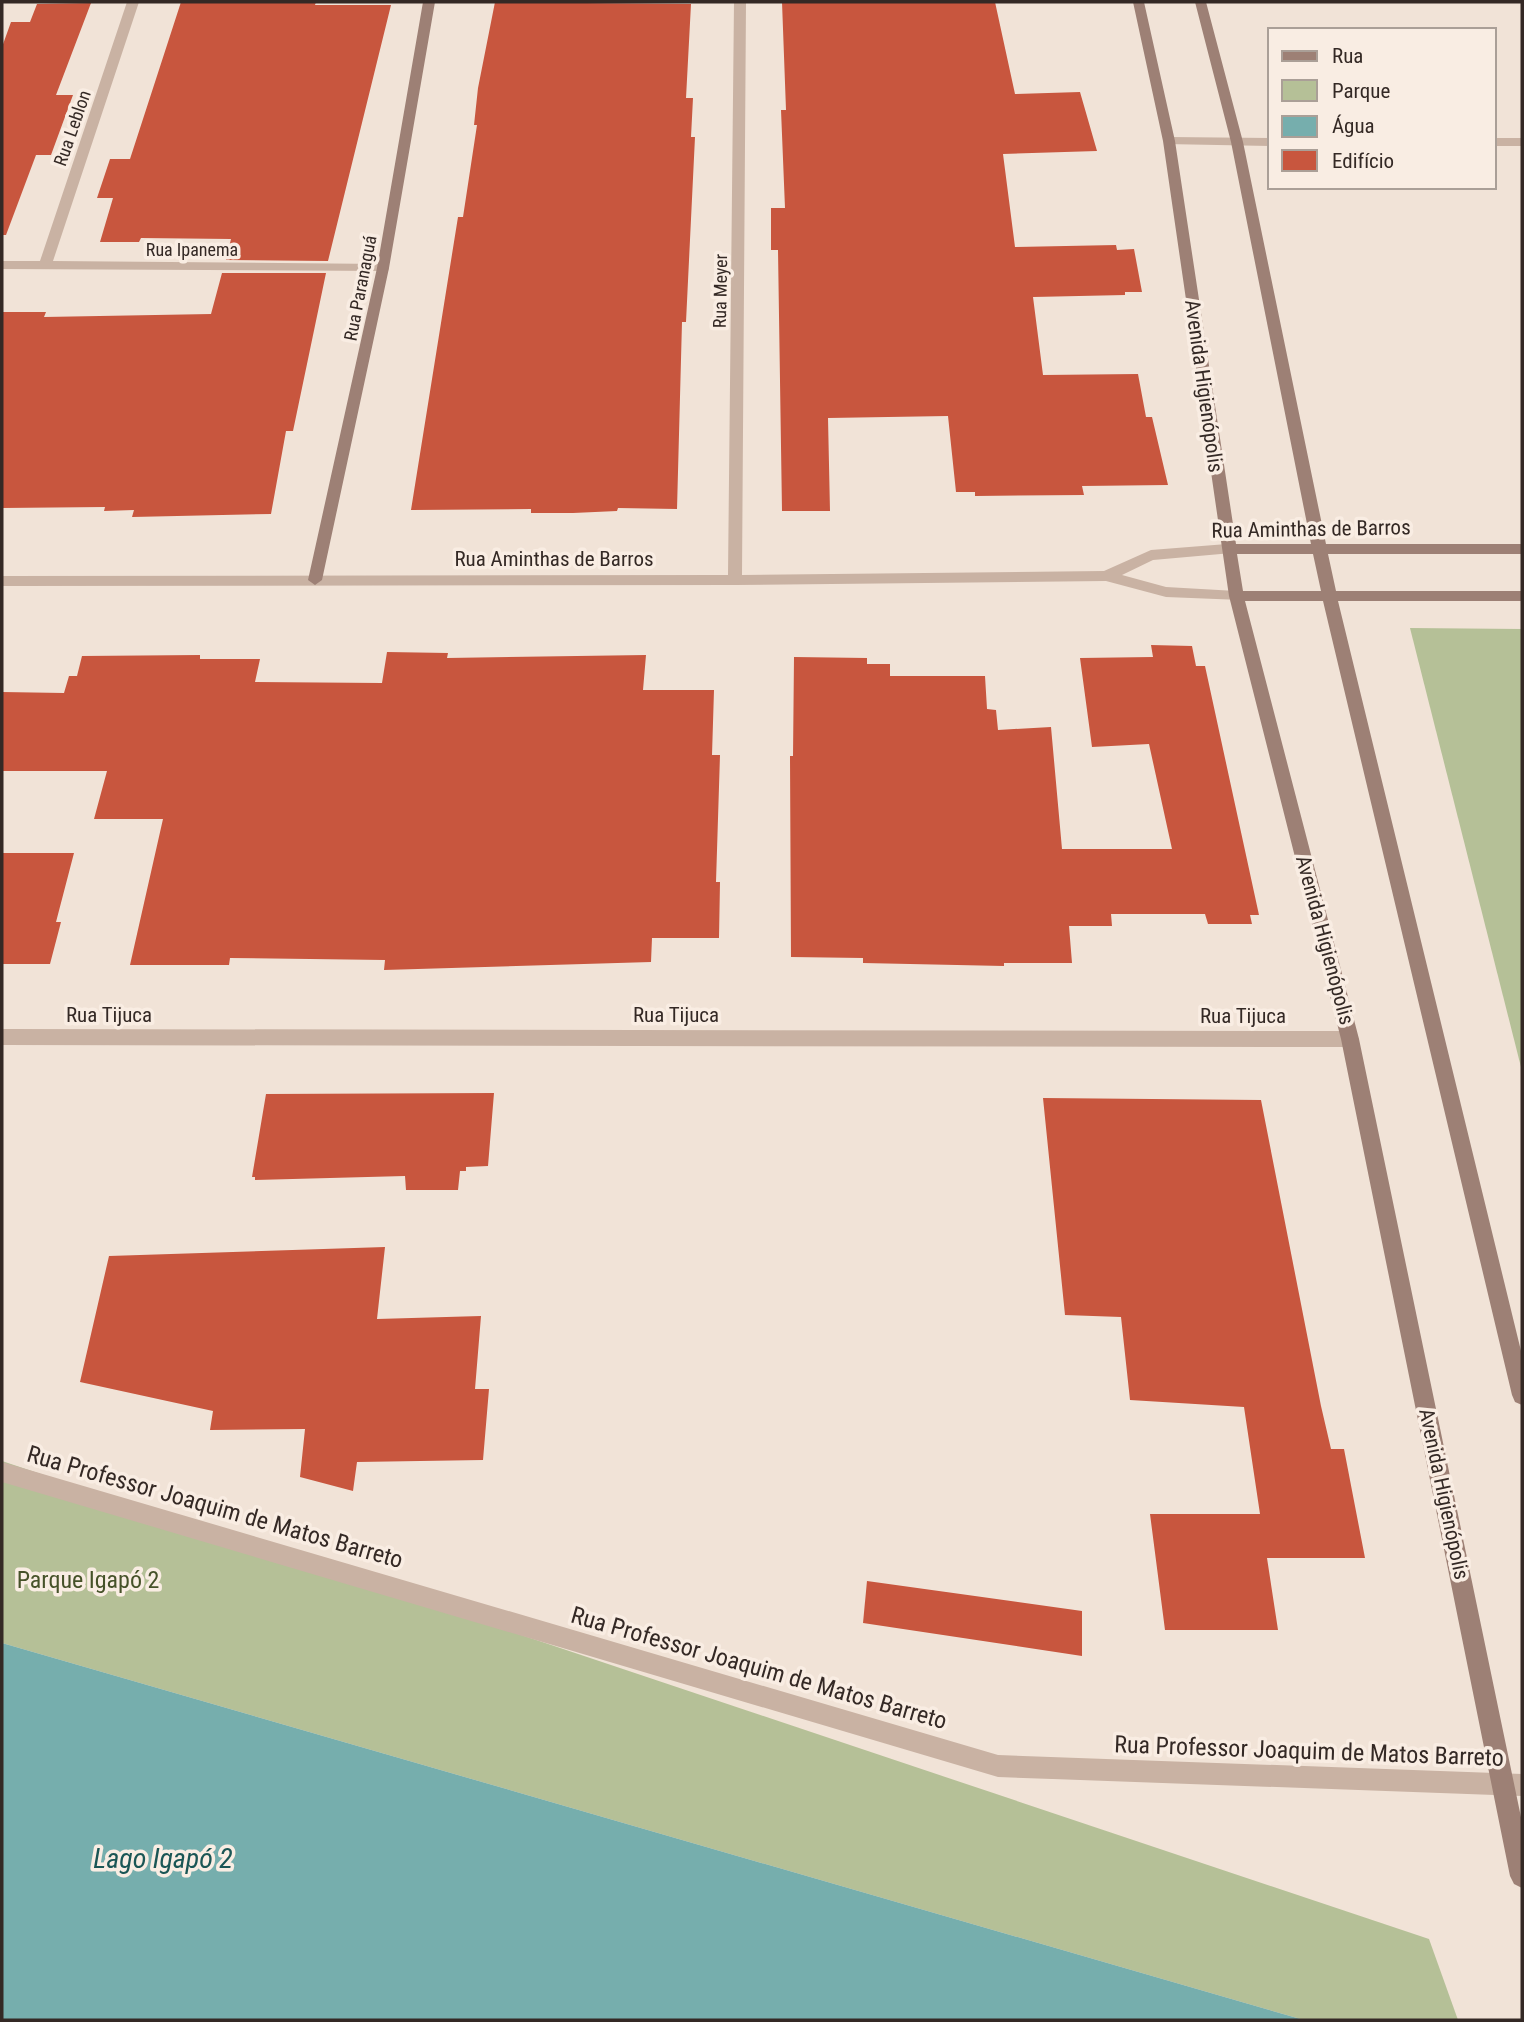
<svg xmlns="http://www.w3.org/2000/svg" width="1524" height="2022" font-family="'Roboto Condensed',sans-serif">
<style>
.green{fill:#b5c097}
.water{fill:#76aead}
.building{fill:#c8563e}
.lines{fill:none;stroke-linecap:round;stroke-linejoin:round}
.street{fill:#c9b2a3;fill-rule:evenodd}
.secondary{fill:#9d8075;fill-rule:evenodd}
.labels{text-anchor:middle;dominant-baseline:central;stroke-width:7;stroke-linejoin:round;paint-order:stroke}
.far-street-label{font-size:18px;fill:#342925;stroke:#f9ede3}
.street-label{font-size:21px;fill:#342925;stroke:#f9ede3}
.near-street-label{font-size:24px;fill:#342925;stroke:#f9ede3}
.near-park-label{font-size:24px;fill:#465229;stroke:#f9ede3}
.near-water-label{font-size:28px;font-style:italic;fill:#1a5655;stroke:#f9ede3}
</style>
<rect width="100%" height="100%" fill="#f1e3d7"/>
<g class="green">
<path d="M 1410,628 L 1522,629 L 1522,1071 Z"/>
<path d="M 2,1461 L 1429,1939 L 1458,2020 L 1304,2020 L 2,1643 Z"/>
</g>
<path class="water" d="M 2,1643 L 1304,2020 L 2,2020 Z"/>
<g class="building">
<path d="M 181,2 L 316,2 L 315,5 L 391,5 L 328,261 L 226,260 L 231,239 L 141,238 L 139,242 L 100,242 L 113,198 L 97,198 L 110,159 L 130,159 Z"/>
<path d="M 495,2 L 691,4 L 686,98 L 693,98 L 691,137 L 695,137 L 686,322 L 682,322 L 677,509 L 618,508 L 617,511 L 573,513 L 531,513 L 531,509 L 411,510 L 458,217 L 463,217 L 477,125 L 474,125 L 478,88 Z"/>
<path d="M 782,2 L 995,2 L 1015,94 L 1080,92 L 1097,151 L 1003,154 L 1015,247 L 1116,245 L 1117,250 L 1134,249 L 1142,292 L 1125,292 L 1125,295 L 1033,297 L 1043,375 L 1138,374 L 1146,417 L 1152,417 L 1168,485 L 1082,486 L 1084,495 L 975,496 L 975,492 L 956,492 L 948,416 L 828,418 L 830,511 L 782,511 L 778,250 L 771,250 L 771,208 L 785,208 L 781,110 L 786,110 Z"/>
<path d="M 91,3 L 56,95 L 73,95 L 51,155 L 36,155 L 6,235 L 2,235 L 2,47 L 11,22 L 30,22 L 37,4 Z"/>
<path d="M 222,273 L 326,273 L 293,431 L 286,431 L 271,514 L 132,517 L 134,510 L 104,511 L 105,507 L 2,508 L 2,312 L 46,312 L 44,317 L 211,314 Z"/>
<path d="M 1151,645 L 1192,646 L 1196,666 L 1205,666 L 1259,915 L 1250,915 L 1252,924 L 1208,924 L 1205,914 L 1111,914 L 1112,926 L 1069,926 L 1072,963 L 1004,963 L 1004,966 L 863,963 L 863,958 L 791,957 L 790,756 L 793,756 L 794,657 L 867,658 L 867,664 L 890,664 L 890,676 L 985,676 L 987,709 L 996,710 L 998,730 L 1051,727 L 1062,849 L 1172,849 L 1149,744 L 1092,747 L 1080,658 L 1153,657 Z"/>
<path d="M 387,652 L 448,653 L 447,658 L 646,655 L 643,690 L 714,690 L 712,755 L 720,755 L 716,882 L 720,882 L 719,938 L 652,938 L 651,962 L 384,970 L 385,960 L 230,958 L 229,965 L 130,965 L 163,819 L 94,819 L 107,771 L 2,771 L 2,692 L 64,693 L 69,676 L 77,676 L 82,656 L 200,655 L 200,659 L 260,659 L 255,682 L 382,683 Z"/>
<path d="M 2,853 L 74,853 L 56,922 L 61,922 L 50,964 L 2,964 Z"/>
<path d="M 494,1093 L 488,1166 L 466,1167 L 466,1171 L 460,1171 L 458,1190 L 406,1190 L 405,1176 L 255,1180 L 255,1177 L 252,1177 L 266,1094 Z"/>
<path d="M 1043,1098 L 1261,1100 L 1321,1406 L 1331,1449 L 1344,1449 L 1365,1558 L 1267,1558 L 1278,1630 L 1165,1630 L 1150,1514 L 1260,1514 L 1244,1407 L 1130,1400 L 1121,1317 L 1065,1315 Z"/>
<path d="M 385,1247 L 377,1319 L 481,1316 L 475,1389 L 489,1389 L 483,1460 L 357,1462 L 353,1491 L 300,1477 L 305,1429 L 210,1430 L 213,1411 L 80,1382 L 109,1256 Z"/>
<path d="M 867,1581 L 1082,1611 L 1082,1656 L 863,1623 Z"/>
</g>
<g class="lines">
<g class="street">
<path d="M 127,2 L 139,2 L 53,261 L 383,264 L 389,268 L 388,271 L 2,269 L 2,261 L 40,261 Z"/>
<path d="M 734,2 L 746,2 L 742,575 L 1104,571 L 1151,550 L 1227,544 L 1234,549 L 1232,553 L 1153,560 L 1122,575 L 1166,587 L 1236,591 L 1241,592 L 1243,596 L 1241,600 L 1166,597 L 1106,581 L 735,585 L 2,586 L 2,576 L 728,575 Z"/>
<path d="M 1169,137 L 1270,138 L 1270,146 L 1165,144 L 1165,138 Z"/>
<rect x="1494" y="138" width="28" height="8"/>
<path d="M 2,1029 L 1350,1031 L 1356,1034 L 1359,1039 L 1356,1044 L 1350,1047 L 2,1045 Z"/>
<path d="M 2,1462 L 998,1755 L 1522,1774 L 1522,1796 L 998,1777 L 2,1482 Z"/>
</g>
<g class="secondary">
<path d="M 423,2 L 435,2 L 389,268 L 322,580 L 315,585 L 308,580 L 377,268 Z"/>
<path d="M 1133,2 L 1144,2 L 1175,141 L 1236,544 L 1311,544 L 1231,142 L 1195,2 L 1206,2 L 1243,142 L 1326,544 L 1522,544 L 1522,554 L 1328,554 L 1336,591 L 1522,591 L 1522,601 L 1338,601 L 1522,1355 L 1522,1405 L 1515,1402 L 1512,1395 L 1323,601 L 1245,601 L 1359,1039 L 1522,1822 L 1522,1888 L 1514,1884 L 1510,1876 L 1341,1039 L 1229,596 L 1163,141 ZM 1237,554 L 1313,554 L 1321,591 L 1243,591 Z"/>
</g>
</g>
<g class="labels">
<g class="far-street-label">
<text transform="translate(72 128) rotate(-71)">Rua Leblon</text>
<text x="192" y="249">Rua Ipanema</text>
<text transform="translate(360 288) rotate(-79)">Rua Paranaguá</text>
<text transform="translate(720 291) rotate(-89)">Rua Meyer</text>
</g>
<g class="street-label">
<text transform="translate(1204 386) rotate(82)">Avenida Higienópolis</text>
<text transform="translate(1311 529) rotate(-1)">Rua Aminthas de Barros</text>
<text x="554" y="559">Rua Aminthas de Barros</text>
<text transform="translate(1325 940) rotate(75)">Avenida Higienópolis</text>
<text x="109" y="1015">Rua Tijuca</text>
<text x="676" y="1015">Rua Tijuca</text>
<text x="1243" y="1016">Rua Tijuca</text>
<text transform="translate(1444 1494) rotate(78)">Avenida Higienópolis</text>
</g>
<g class="near-street-label">
<text transform="translate(215 1507) rotate(16)">Rua Professor Joaquim de Matos Barreto</text>
<text transform="translate(759 1668) rotate(16)">Rua Professor Joaquim de Matos Barreto</text>
<text transform="translate(1309 1751) rotate(2)">Rua Professor Joaquim de Matos Barreto</text>
</g>
<g class="near-park-label">
<text x="88" y="1580">Parque Igapó 2</text>
</g>
<g class="near-water-label">
<text x="163" y="1858">Lago Igapó 2</text>
</g>
</g>
<rect width="1524" height="2022" fill="none" stroke="#342925" stroke-width="7"/>
<rect x="1268" y="28" width="228" height="161" fill="#f9ede3" stroke="#aa9f97" stroke-width="2"/>
<rect x="1282" y="51" width="35" height="10" fill="#9d8075" stroke="#aa9f97" stroke-width="2"/>
<text x="1332" y="63" font-size="21" fill="#342925">Rua</text>
<rect x="1282" y="80" width="35" height="21" fill="#b5c097" stroke="#aa9f97" stroke-width="2"/>
<text x="1332" y="98" font-size="21" fill="#342925">Parque</text>
<rect x="1282" y="116" width="35" height="21" fill="#76aead" stroke="#aa9f97" stroke-width="2"/>
<text x="1332" y="133" font-size="21" fill="#342925">Água</text>
<rect x="1282" y="150" width="35" height="21" fill="#c8563e" stroke="#aa9f97" stroke-width="2"/>
<text x="1332" y="168" font-size="21" fill="#342925">Edifício</text>
</svg>
